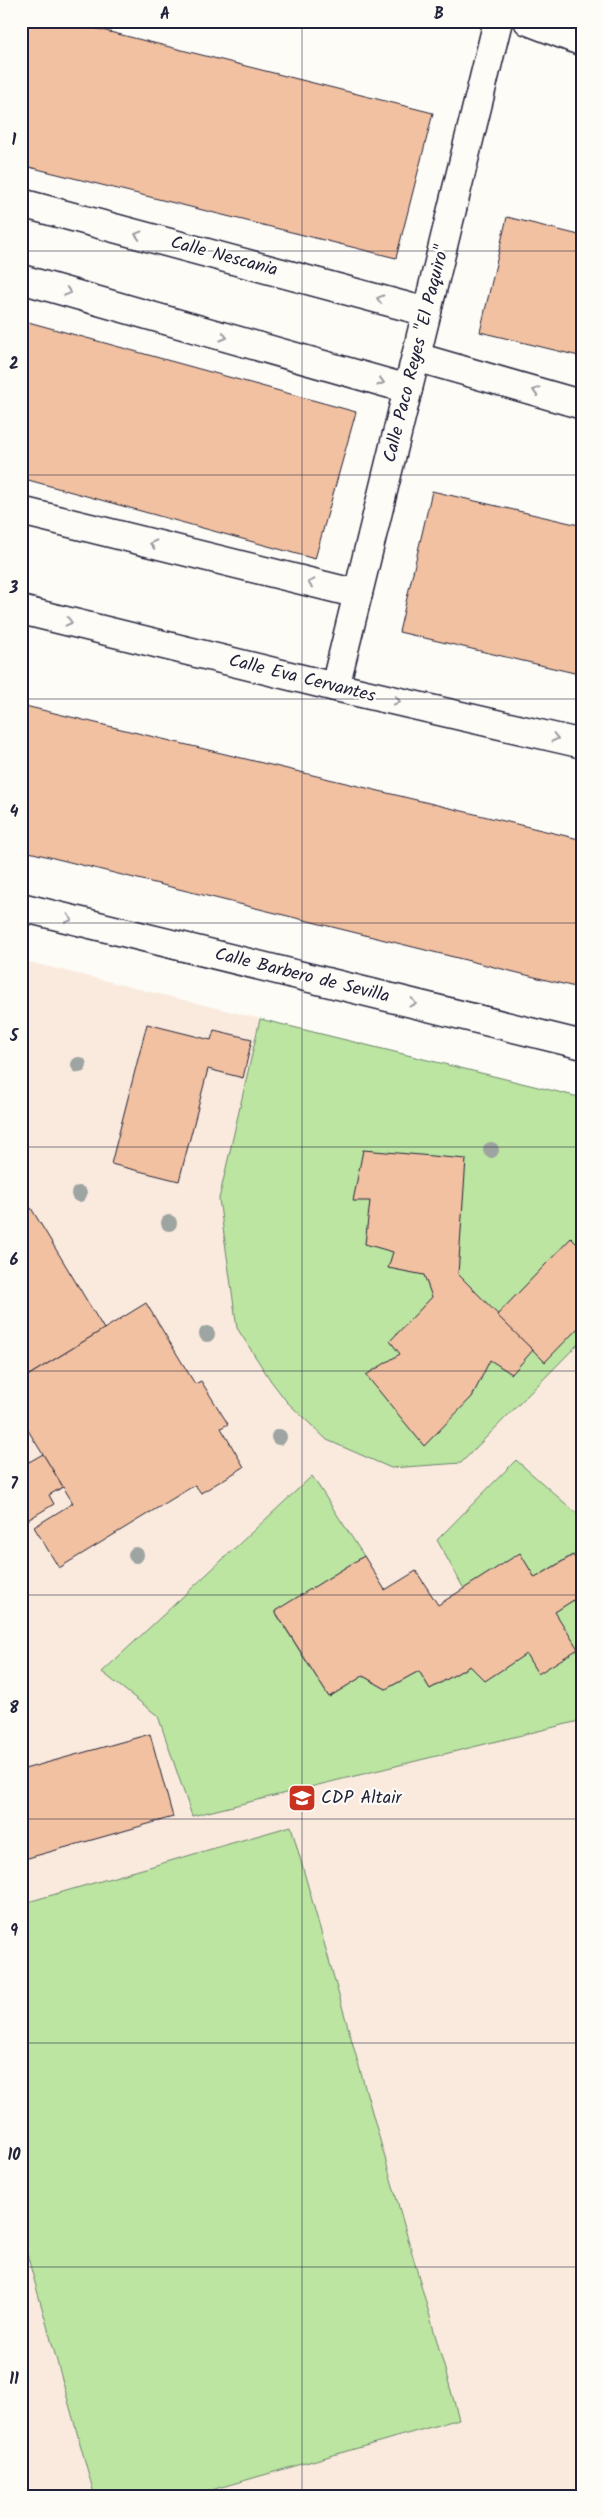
<svg xmlns="http://www.w3.org/2000/svg" width="604" height="2518" font-family="Kalam,sans-serif">
<style>
.built{fill:#f9eadd}
.green{fill:#bbe5a1;stroke:#6e846e}
.building{fill:#f1c1a1;stroke:#22223b}
.lines{fill:none;stroke-linecap:round;stroke-linejoin:round}
.minor-casing{stroke:#22223b;stroke-width:31}
.tertiary-casing{stroke:#22223b;stroke-width:31}
.minor{stroke:#fdfcf7;stroke-width:28}
.tertiary{stroke:#fdfcf7;stroke-width:28}
.tree{fill:#9ea4a1}
.oneway{stroke:#9a9aa2}
.grid{fill:none;stroke:#22223b;stroke-width:1;stroke-opacity:0.55}
.labels{text-anchor:middle;dominant-baseline:central;stroke-width:4.5;stroke-linejoin:round;paint-order:stroke}
.street-label{font-size:18px;fill:#22223b;stroke:#fdfcf7}
.poi-label{font-size:18px;fill:#22223b;stroke:#fdfcf7;text-anchor:start}
.neatline{fill:none;stroke:#22223b;stroke-width:2}
.grid-label{font-size:16px;text-anchor:middle;font-weight:bold;fill:#22223b}
</style>
<rect width="100%" height="100%" fill="#fdfcf7"/>
<filter id="ink" filterUnits="userSpaceOnUse"><feTurbulence type="fractalNoise" baseFrequency=".02" numOctaves="2"/><feDisplacementMap in="SourceGraphic" scale="10" xChannelSelector="R" yChannelSelector="G"/><feConvolveMatrix kernelMatrix="1 2 1 2 8 2 1 2 1" color-interpolation-filters="sRGB"/></filter>
<g filter="url(#ink)">
<path class="built" d="M 21,960 L 583,1098 L 583,2497 L 21,2497 Z"/>
<g class="green">
<path d="M 260,1019 L 583,1098 L 583,1339 L 461,1463 L 391,1468 L 327,1440 L 287,1402 L 271,1381 L 237,1328 L 219,1199 Z"/>
<path d="M 516,1460 L 583,1519 L 583,1571 L 572,1555 L 535,1578 L 520,1554 L 464,1589 L 437,1540 Z"/>
<path d="M 312,1476 L 364,1556 L 275,1612 L 329,1697 L 363,1676 L 386,1689 L 419,1671 L 430,1689 L 470,1666 L 583,1594 L 583,1720 L 192,1816 L 158,1716 L 102,1672 Z"/>
<path d="M 291,1826 L 459,2419 L 187,2497 L 95,2497 L 21,2233 L 21,1904 Z"/>
</g>
<g class="building">
<path d="M 21,21 L 66,21 L 433,113 L 396,258 L 21,165 Z"/>
<path d="M 507,217 L 583,236 L 583,357 L 480,332 Z"/>
<path d="M 21,320 L 356,412 L 315,559 L 21,478 Z"/>
<path d="M 432,491 L 583,526 L 583,675 L 399,632 Z"/>
<path d="M 21,705 L 583,840 L 583,989 L 21,850 Z"/>
<path d="M 147,1024 L 211,1040 L 214,1030 L 252,1039 L 243,1078 L 208,1069 L 179,1181 L 111,1164 Z"/>
<path d="M 363,1150 L 466,1159 L 458,1274 L 533,1350 L 512,1374 L 490,1360 L 472,1397 L 424,1446 L 366,1375 L 400,1354 L 390,1341 L 432,1297 L 424,1275 L 388,1268 L 393,1252 L 365,1244 L 370,1201 L 353,1201 Z"/>
<path d="M 31,1208 L 104,1329 L 21,1380 L 21,1214 Z"/>
<path d="M 571,1238 L 583,1250 L 583,1323 L 545,1362 L 497,1315 Z"/>
<path d="M 146,1303 L 195,1384 L 201,1381 L 228,1424 L 221,1428 L 244,1467 L 201,1493 L 195,1485 L 59,1568 L 34,1527 L 73,1503 L 21,1419 L 21,1380 Z"/>
<path d="M 21,1449 L 29,1462 L 43,1454 L 63,1487 L 49,1495 L 54,1504 L 21,1524 Z"/>
<path d="M 520,1553 L 535,1578 L 573,1555 L 583,1571 L 583,1594 L 555,1612 L 578,1649 L 538,1674 L 526,1654 L 485,1681 L 470,1666 L 430,1689 L 419,1671 L 386,1689 L 363,1676 L 329,1697 L 275,1611 L 364,1556 L 385,1590 L 416,1571 L 438,1605 Z"/>
<path d="M 150,1734 L 173,1817 L 21,1860 L 21,1770 Z"/>
</g>
<g class="lines">
<defs>
<g id="minor">
<path d="M 21,203 L 427,312"/>
<path d="M 21,279 L 408,389"/>
<path d="M 416,357 L 583,405"/>
<path d="M 21,511 L 358,594"/>
<path d="M 21,610 L 335,687 L 583,744"/>
<path d="M 335,687 L 498,21"/>
<path d="M 21,907 L 583,1045"/>
</g>
<path id="tertiary" d="M 528,21 L 583,42"/>
</defs>
<use href="#minor" class="minor-casing"/>
<use href="#tertiary" class="tertiary-casing"/>
<use href="#minor" class="minor"/>
<use href="#tertiary" class="tertiary"/>
</g>
<g class="tree">
<circle cx="79" cy="1065" r="8"/>
<circle cx="491" cy="1150" r="8"/>
<circle cx="79" cy="1194" r="8"/>
<circle cx="169" cy="1223" r="8"/>
<circle cx="207" cy="1334" r="8"/>
<circle cx="279" cy="1437" r="8"/>
<circle cx="136" cy="1555" r="8"/>
</g>
<defs><path id="oneway-chevron" d="M-2-3.5L2.5 0L-2 3.5" fill="none" stroke-width="1.6" stroke-linecap="round" stroke-linejoin="round" transform="scale(1.25)"/></defs>
<g class="oneway">
<use href="#oneway-chevron" transform="translate(138 235) rotate(-165)"/>
<use href="#oneway-chevron" transform="translate(68 292) rotate(16)"/>
<use href="#oneway-chevron" transform="translate(380 299) rotate(-165)"/>
<use href="#oneway-chevron" transform="translate(224 337) rotate(16)"/>
<use href="#oneway-chevron" transform="translate(381 382) rotate(16)"/>
<use href="#oneway-chevron" transform="translate(536 391) rotate(-164)"/>
<use href="#oneway-chevron" transform="translate(153 544) rotate(-166)"/>
<use href="#oneway-chevron" transform="translate(311 583) rotate(-166)"/>
<use href="#oneway-chevron" transform="translate(69 622) rotate(14)"/>
<use href="#oneway-chevron" transform="translate(397 701) rotate(13)"/>
<use href="#oneway-chevron" transform="translate(555 738) rotate(13)"/>
<use href="#oneway-chevron" transform="translate(69 919) rotate(14)"/>
<use href="#oneway-chevron" transform="translate(413 1003) rotate(14)"/>
</g>
</g>
<path class="grid" d="M 302,21 L 302,2497M 21,251 L 583,251M 21,475 L 583,475M 21,699 L 583,699M 21,923 L 583,923M 21,1147 L 583,1147M 21,1371 L 583,1371M 21,1595 L 583,1595M 21,1819 L 583,1819M 21,2043 L 583,2043M 21,2267 L 583,2267"/>
<defs>
<symbol id="school-square" viewBox="-11 -11 22 22"><rect x="-9" y="-9" width="18" height="18" rx="4" fill="#c8321e" stroke="#fdfcf7"/><path d="M0-5L7-2L0 1L-7-2ZM-4 1L0 2.5L4 1V4Q0 6-4 4Z" fill="#fff"/></symbol>
</defs>
<g fill-rule="evenodd">
<use href="#school-square" x="286" y="1782" width="32" height="32"/>
</g>
<g class="labels">
<g class="street-label">
<text transform="translate(224 257) rotate(15)">Calle Nescania</text>
<text transform="translate(417 354) rotate(-76)">Calle Paco Reyes "El Paquiro"</text>
<text transform="translate(302 679) rotate(14)">Calle Eva Cervantes</text>
<text transform="translate(302 976) rotate(14)">Calle Barbero de Sevilla</text>
</g>
<g class="poi-label">
<text x="321" y="1798">CDP Altair</text>
</g>
</g>
<rect width="604" height="2518" fill="none" stroke="#fdfcf7" stroke-width="55"/>
<rect x="28" y="28" width="548" height="2462" class="neatline"/>
<g class="grid-label">
<text x="165" y="19">A</text>
<text x="439" y="19">B</text>
<text x="14" y="145">1</text>
<text x="14" y="369">2</text>
<text x="14" y="593">3</text>
<text x="14" y="817">4</text>
<text x="14" y="1041">5</text>
<text x="14" y="1265">6</text>
<text x="14" y="1489">7</text>
<text x="14" y="1713">8</text>
<text x="14" y="1936">9</text>
<text x="14" y="2160">10</text>
<text x="14" y="2384">11</text>
</g>
</svg>
